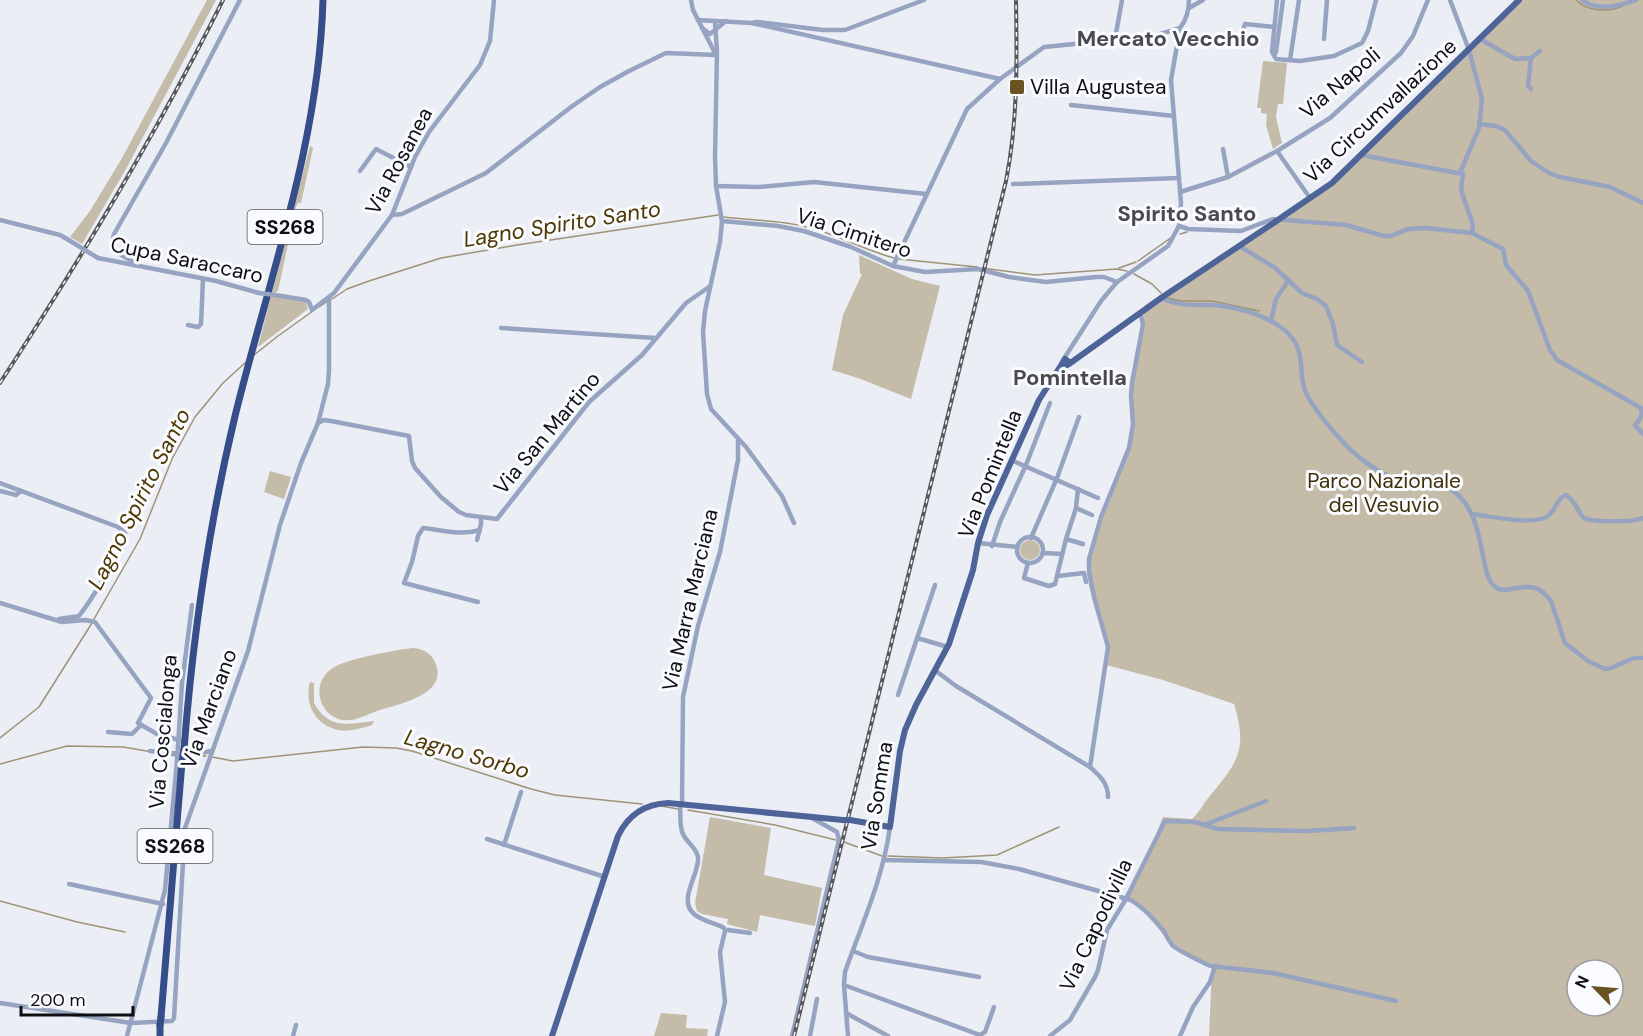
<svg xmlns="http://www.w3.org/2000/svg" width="1643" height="1036" font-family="'DM Sans',sans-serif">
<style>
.green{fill:#c4bba8;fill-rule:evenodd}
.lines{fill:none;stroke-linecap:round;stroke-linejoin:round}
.stream{stroke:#a09276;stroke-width:1.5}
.minor{stroke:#96a3c1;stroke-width:4.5}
.major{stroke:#4e6498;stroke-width:6}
.highway{stroke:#354d88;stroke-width:7}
.rail-casing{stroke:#56585c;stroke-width:4}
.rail{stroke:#fafbfe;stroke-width:1.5;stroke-dasharray:4.5;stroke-linecap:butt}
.minor-bridge{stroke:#96a3c1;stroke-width:4.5}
.major-bridge{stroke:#4e6498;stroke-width:6}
.highway-bridge{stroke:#354d88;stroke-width:7}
.poi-dot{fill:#695322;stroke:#fafbfe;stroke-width:2}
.labels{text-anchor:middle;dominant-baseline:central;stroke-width:6;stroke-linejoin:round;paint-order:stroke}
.shield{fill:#fafbfe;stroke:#555658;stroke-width:1.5}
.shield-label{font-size:20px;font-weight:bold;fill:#0e0f11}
.street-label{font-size:21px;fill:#0e0f11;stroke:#fafbfe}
.poi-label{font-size:21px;fill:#0e0f11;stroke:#fafbfe;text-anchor:start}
.park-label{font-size:21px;fill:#403008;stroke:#fafbfe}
.neighbourhood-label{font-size:22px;font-weight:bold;fill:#484a50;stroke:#fafbfe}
.water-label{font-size:22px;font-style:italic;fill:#4e3800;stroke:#fafbfe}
</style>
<rect width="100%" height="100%" fill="#ebeef5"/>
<g class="green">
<path d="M 207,0 L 216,0 L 126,169 L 82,244 L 70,237 L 90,211 L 122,158 Z"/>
<path d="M 1516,0 L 1643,0 L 1643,1036 L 1209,1036 L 1212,968 L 1171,943 L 1142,910 L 1125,896 L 1155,837 L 1163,817 L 1192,819 C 1199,813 1203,804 1209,797 C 1238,762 1248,750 1234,704 L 1163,680 L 1106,665 L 1108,647 L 1089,586 L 1087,573 L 1100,515 L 1130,440 L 1132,413 L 1130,391 L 1145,306 L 1334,179 ZM 1577,970 L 1613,970 L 1613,1006 L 1577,1006 Z"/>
<path d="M 1263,61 L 1287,63 L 1283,104 L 1278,104 L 1276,117 L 1282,143 L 1273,149 L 1266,125 L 1267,114 L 1261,113 L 1261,108 L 1257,108 Z"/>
<path d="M 310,146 L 313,148 L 301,203 L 298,203 L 296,207 L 278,291 L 272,294 Z"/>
<path d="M 859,255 L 912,279 L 940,286 L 911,399 L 858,378 L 832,370 L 843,315 L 862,274 L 860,273 Z"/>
<path d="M 271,296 L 306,302 L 308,309 L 258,347 Z"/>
<path d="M 270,471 L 291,477 L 284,499 L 264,492 Z"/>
<circle cx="1030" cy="550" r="10"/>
<path d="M 413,648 C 423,649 431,653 435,662 C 450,695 398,704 377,711 C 366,715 354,722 342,720 C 319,715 311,685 330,670 C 342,659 396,650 413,648 Z"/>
<path d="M 310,682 L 314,683 L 314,703 C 329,730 348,724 374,721 L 372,725 C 362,728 349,732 338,730 C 315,725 304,703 310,682 Z"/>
<path d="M 710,817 L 771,828 L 764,875 L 822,888 L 815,926 L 760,915 L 757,932 L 727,924 L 728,919 L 702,914 L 697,911 L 695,903 Z"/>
<path d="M 661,1013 L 687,1015 L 686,1028 L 708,1029 L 707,1036 L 654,1036 Z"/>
</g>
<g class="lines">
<g class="stream">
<path d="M 1576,0 C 1587,12 1609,12 1623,6"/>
<path d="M 724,217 C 756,221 787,220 818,230 C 844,238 867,251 894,258"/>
<path d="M 1180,234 L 1187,232"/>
<path d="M 899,259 L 977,267"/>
<path d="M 1138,261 L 1172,237"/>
<path d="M 982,268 L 1035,275 L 1117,269 L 1127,271"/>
<path d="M 1119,268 L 1136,262"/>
<path d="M 1134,274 L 1152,284 L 1161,293"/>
<path d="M 1168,298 L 1181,301 L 1212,301 L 1259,311"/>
<path d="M 332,299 L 347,289 L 369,281 L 441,258 L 517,245 L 718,215"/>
<path d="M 319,307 L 328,301"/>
<path d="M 254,355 L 278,336 L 313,311"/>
<path d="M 94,619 L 140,539 L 172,459 L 195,417 L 223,383 L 246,362"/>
<path d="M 0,738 L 39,707 L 92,623"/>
<path d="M 195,756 L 206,756"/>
<path d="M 212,757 L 233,761 L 363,747 L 396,748 L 412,751 L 531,789 L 555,795 L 642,804"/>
<path d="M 0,764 L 67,746 L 123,747 L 176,756"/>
<path d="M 661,806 L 678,809"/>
<path d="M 688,810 L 775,825 L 836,840"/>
<path d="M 844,842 L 882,856"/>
<path d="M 888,856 L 943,858 L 997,855 L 1059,827"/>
<path d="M 0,901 L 77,922 L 125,932"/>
</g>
<g class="minor">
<path d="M 691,0 L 693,10 L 716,55"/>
<path d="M 1277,0 L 1272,52 L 1276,59 L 1300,61 L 1334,56 L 1362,43 L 1368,31 L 1376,0"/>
<path d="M 1450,0 L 1469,50 L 1482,99 L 1479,128 L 1460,173"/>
<path d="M 1582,0 C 1597,11 1620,6 1636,0"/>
<path d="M 1189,8 L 1203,0"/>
<path d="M 698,20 L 715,21 L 717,52 L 715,156 L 716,186 L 722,221 L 720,242 L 705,311 L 703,332 L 707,394 L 711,409 L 746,447 L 782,496 L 794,523"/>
<path d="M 715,21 L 752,23 L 1000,79"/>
<path d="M 752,23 L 757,22 L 823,30 L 845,30 L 924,0"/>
<path d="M 702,28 L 710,34 L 726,21"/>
<path d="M 1115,39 L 1122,0"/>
<path d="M 1240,39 L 1245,24 L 1274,27"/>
<path d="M 1324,39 L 1327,0"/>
<path d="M 1480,39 L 1515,59 L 1531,58 L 1540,51"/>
<path d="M 1274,55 L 1276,52 L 1283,0"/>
<path d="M 1531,58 L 1528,86 L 1531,89"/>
<path d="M 1290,60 L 1299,0"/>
<path d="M 1071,105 L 1174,116"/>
<path d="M 1479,124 L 1496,126 L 1505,130 L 1531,161 L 1549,173 L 1560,177 L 1610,187 L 1643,203"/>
<path d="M 1223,149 L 1228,177"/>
<path d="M 1277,151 L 1310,198"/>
<path d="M 360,171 L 376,149 L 411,167"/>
<path d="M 1013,184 L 1179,178"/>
<path d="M 716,186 L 759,187 L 814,182 L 926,194"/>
<path d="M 1180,192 L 1228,177 L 1277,151 L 1330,118 L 1401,53 L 1413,36 L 1428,0"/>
<path d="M 392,215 L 402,214 L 486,173 L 571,107 L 600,87 L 629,71 L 666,53 L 716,55"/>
<path d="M 0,220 L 60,235 L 67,239"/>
<path d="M 722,221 L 778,226 L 804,231 L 851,247 L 893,266 L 925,272 L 978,269 L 1009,277 L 1046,282 L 1096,277 L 1104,277 L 1117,282"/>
<path d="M 1179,226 L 1188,229 L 1241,231 L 1273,219 L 1346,225 L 1384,236 L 1391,236 L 1408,229 L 1426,228 L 1472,233 L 1473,225 L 1461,190 L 1463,174 L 1361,155"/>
<path d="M 1472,233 L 1503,249 L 1506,265 L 1528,291 L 1550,350 L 1557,360 L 1641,408 C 1643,416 1640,419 1635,425 L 1643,434"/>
<path d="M 1239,246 L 1274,267 L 1302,293 L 1317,299 L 1326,306 L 1333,324 L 1337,345 L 1362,362"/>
<path d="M 98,258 L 216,281 L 259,293"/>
<path d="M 133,265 L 132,261 C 119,254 109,251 114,234 L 166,143 L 240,0"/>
<path d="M 893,266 L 967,109 L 1000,79 L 1044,47 L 1154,36 L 1180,28"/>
<path d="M 275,295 L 306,300 L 309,302 L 312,310 L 334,293 L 392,215 L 415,157 L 429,132 L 480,65 L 490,41 L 494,0"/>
<path d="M 1161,298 C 1176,305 1189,305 1205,305 C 1230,305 1258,312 1279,326 C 1311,347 1295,372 1307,395 C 1315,410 1332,430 1344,443 C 1357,457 1380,475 1400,480 C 1420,485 1441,480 1457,494 C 1476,511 1479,537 1484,561 C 1486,569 1487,579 1494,586 C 1508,599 1531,572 1551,601 L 1565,643 L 1588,661 L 1605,669 L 1611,668 L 1634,658 L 1643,658"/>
<path d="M 1271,321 L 1276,299 L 1288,281"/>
<path d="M 188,325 L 198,327 L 201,324 L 203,279"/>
<path d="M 501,328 L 655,338"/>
<path d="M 1063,360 L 1101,301 L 1117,282 L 1168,246 L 1179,226 L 1181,203 L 1171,80 L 1180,28 C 1187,19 1189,11 1189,0"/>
<path d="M 318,423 L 324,420 L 331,421 L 409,436 L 412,461 L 415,468 L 441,497 L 459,512 L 466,515 L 497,519 L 589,402 L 642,355 L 686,303 L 709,287"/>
<path d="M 1011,460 L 1098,498"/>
<path d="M 0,483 L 118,527 L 125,533 C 126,546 89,603 79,616 L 59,619"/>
<path d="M 0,491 L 16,495 L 21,491"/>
<path d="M 1076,508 L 1092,515"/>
<path d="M 1472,514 C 1488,516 1535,526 1548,516 C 1556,510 1556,499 1566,495 C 1576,501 1576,509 1583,517 C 1588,523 1634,522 1643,518"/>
<circle cx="1030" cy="550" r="13"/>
<path d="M 1031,538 L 1057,478 L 1079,417"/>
<path d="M 1066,539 L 1083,544"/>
<path d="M 477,540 L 481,524 L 481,517"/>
<path d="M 978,543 L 1018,547"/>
<path d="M 992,546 L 1000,522 L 1026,465 L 1050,403"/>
<path d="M 1043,553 L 1062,554"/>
<path d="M 1028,563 L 1024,578 L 1049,586 L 1055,584 L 1066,539 L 1076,508 L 1078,489"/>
<path d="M 1058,576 L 1084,573 L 1086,582"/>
<path d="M 478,602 L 404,583 L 412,562 L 418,536 L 423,528 C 442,530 460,536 480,530"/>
<path d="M 0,603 L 62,622 L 85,620 L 95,622 L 151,698 L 138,723 L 157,734 L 179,740"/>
<path d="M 917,638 L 948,647"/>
<path d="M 936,671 L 956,686 L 1090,767 C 1100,776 1108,783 1108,797"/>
<path d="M 898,695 L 935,585"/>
<path d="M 108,732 L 132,734 L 141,725"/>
<path d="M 178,746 L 182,683 L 192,605"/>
<path d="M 150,751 L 192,755 L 211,751"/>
<path d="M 1090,767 L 1108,647 L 1094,597 L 1089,571 L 1089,559 L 1101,517 L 1129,448 L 1133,424 L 1131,396 L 1132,383 L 1143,324 L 1140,313"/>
<path d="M 678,804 L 680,806 C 681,815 679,826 683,834 C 687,843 696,847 698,857 C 700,874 677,900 694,914 C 702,921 715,923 724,928"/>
<path d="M 682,804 L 683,697 L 698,626 L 720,552 L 738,460 L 738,440"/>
<path d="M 1204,825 L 1266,801"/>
<path d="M 487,839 L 605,877"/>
<path d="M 504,845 L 521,792"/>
<path d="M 884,860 L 981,862 L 1019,869 L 1131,900 C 1143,908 1154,918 1163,930 C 1166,935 1169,941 1173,946 C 1178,950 1205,964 1211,966 L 1273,973 L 1396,1001"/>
<path d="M 69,884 L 163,904"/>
<path d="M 728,930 L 750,933"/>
<path d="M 853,951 L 868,957 L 979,977"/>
<path d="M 844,985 L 980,1035 L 985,1032 L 994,1007"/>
<path d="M 0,1003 L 131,1023 L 172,1021 L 174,1018 L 185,828 L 248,651 L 280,525 L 301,463 L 318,423 L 328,384 L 329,370 L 329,299"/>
<path d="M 846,1013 L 888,1036"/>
<path d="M 127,1036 L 165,890 L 177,761"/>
<path d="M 293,1036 L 296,1025"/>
<path d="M 717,1036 L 725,1002 L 720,952 L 725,931"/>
<path d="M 792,1036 L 839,840 L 837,832 L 812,818"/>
<path d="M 810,1036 L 817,999"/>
<path d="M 848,1036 L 844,985 L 845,972 C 862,924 883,878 890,827"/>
<path d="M 1050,1036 L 1070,1020 L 1095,977 L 1098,970 L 1107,930 L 1126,899 L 1165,821 L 1195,822 L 1218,829 L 1307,831 L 1354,828"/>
<path d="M 1180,1036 L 1193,1007 L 1210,982 L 1215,966"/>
</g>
<g class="major">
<path d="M 1285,215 L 1332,183 L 1519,0"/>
<path d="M 1069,364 L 1161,298 L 1275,222"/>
<path d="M 850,820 L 890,827 L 900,751 L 905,730 L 916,705 L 949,644 L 973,570 L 978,543 L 987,515 L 1039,400 L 1065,359 L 1069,362 L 1067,365"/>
<path d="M 552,1036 L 618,836 C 628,815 645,804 668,803 L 843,820"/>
</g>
<g class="highway">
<path d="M 184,749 C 193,635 209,523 236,412 C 270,276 319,141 323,0"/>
<path d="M 161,1017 L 182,762"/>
<path d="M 160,1036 L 160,1025"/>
</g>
<defs>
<g id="rail">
<path d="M 0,383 C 81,259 157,133 223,0"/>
<path d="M 794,1036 L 1006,181 C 1018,121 1017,61 1016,0"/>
</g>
</defs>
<use href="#rail" class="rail-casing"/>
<use href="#rail" class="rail"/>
<g class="minor-bridge">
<path d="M 67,239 L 98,258"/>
<path d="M 259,293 L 275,295"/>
<path d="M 177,761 L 178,746"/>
</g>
<g class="major-bridge">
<path d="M 1275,222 L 1285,215"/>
<path d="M 843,820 L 850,820"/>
</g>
<g class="highway-bridge">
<path d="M 182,762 L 184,749"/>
<path d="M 160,1025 L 161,1017"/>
</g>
</g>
<rect class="poi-dot" x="1009" y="79" width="16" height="16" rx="3"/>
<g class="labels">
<g class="shield">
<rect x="247.5" y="210" width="75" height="34" rx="4.5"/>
<rect x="137.5" y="829" width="75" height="34" rx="4.5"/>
</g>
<g class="shield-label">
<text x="285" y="227">SS268</text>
<text x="175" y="846">SS268</text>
</g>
<g class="street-label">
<text transform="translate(1340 83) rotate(-40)">Via Napoli</text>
<text transform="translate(1380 111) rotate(-43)">Via Circumvallazione</text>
<text transform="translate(399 161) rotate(-62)">Via Rosanea</text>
<text transform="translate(854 233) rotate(18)">Via Cimitero</text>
<text transform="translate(187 260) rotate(12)">Cupa Saraccaro</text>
<text transform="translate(547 433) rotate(-50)">Via San Martino</text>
<text transform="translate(990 474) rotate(-68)">Via Pomintella</text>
<text transform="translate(690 600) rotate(-77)">Via Marra Marciana</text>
<text transform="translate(209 709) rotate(-70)">Via Marciano</text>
<text transform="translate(163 732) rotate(-85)">Via Coscialonga</text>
<text transform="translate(877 796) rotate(-81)">Via Somma</text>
<text transform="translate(1096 925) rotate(-65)">Via Capodivilla</text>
</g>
<g class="poi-label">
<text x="1030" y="87">Villa Augustea</text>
</g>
<g class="park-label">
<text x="1384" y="481">Parco Nazionale<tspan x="1384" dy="24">del Vesuvio</tspan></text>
</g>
<g class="neighbourhood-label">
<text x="1168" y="38">Mercato Vecchio</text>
<text x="1187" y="213">Spirito Santo</text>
<text x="1070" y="377">Pomintella</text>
</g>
<g class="water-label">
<text transform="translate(562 224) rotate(-9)">Lagno Spirito Santo</text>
<text transform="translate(139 499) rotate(-63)">Lagno Spirito Santo</text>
<text transform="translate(467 754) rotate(16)">Lagno Sorbo</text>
</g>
</g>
<g transform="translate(1595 988) rotate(295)"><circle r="28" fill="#fafbfe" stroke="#9c9d9f" stroke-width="1.5"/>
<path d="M0-4.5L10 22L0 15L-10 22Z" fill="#695322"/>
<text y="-9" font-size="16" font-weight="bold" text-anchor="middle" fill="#0e0f11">N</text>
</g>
<path d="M21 1006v9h112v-9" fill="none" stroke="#0e0f11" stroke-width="3"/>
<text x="30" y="1006" font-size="18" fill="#0e0f11" stroke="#fafbfe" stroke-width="4.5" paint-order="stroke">200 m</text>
</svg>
